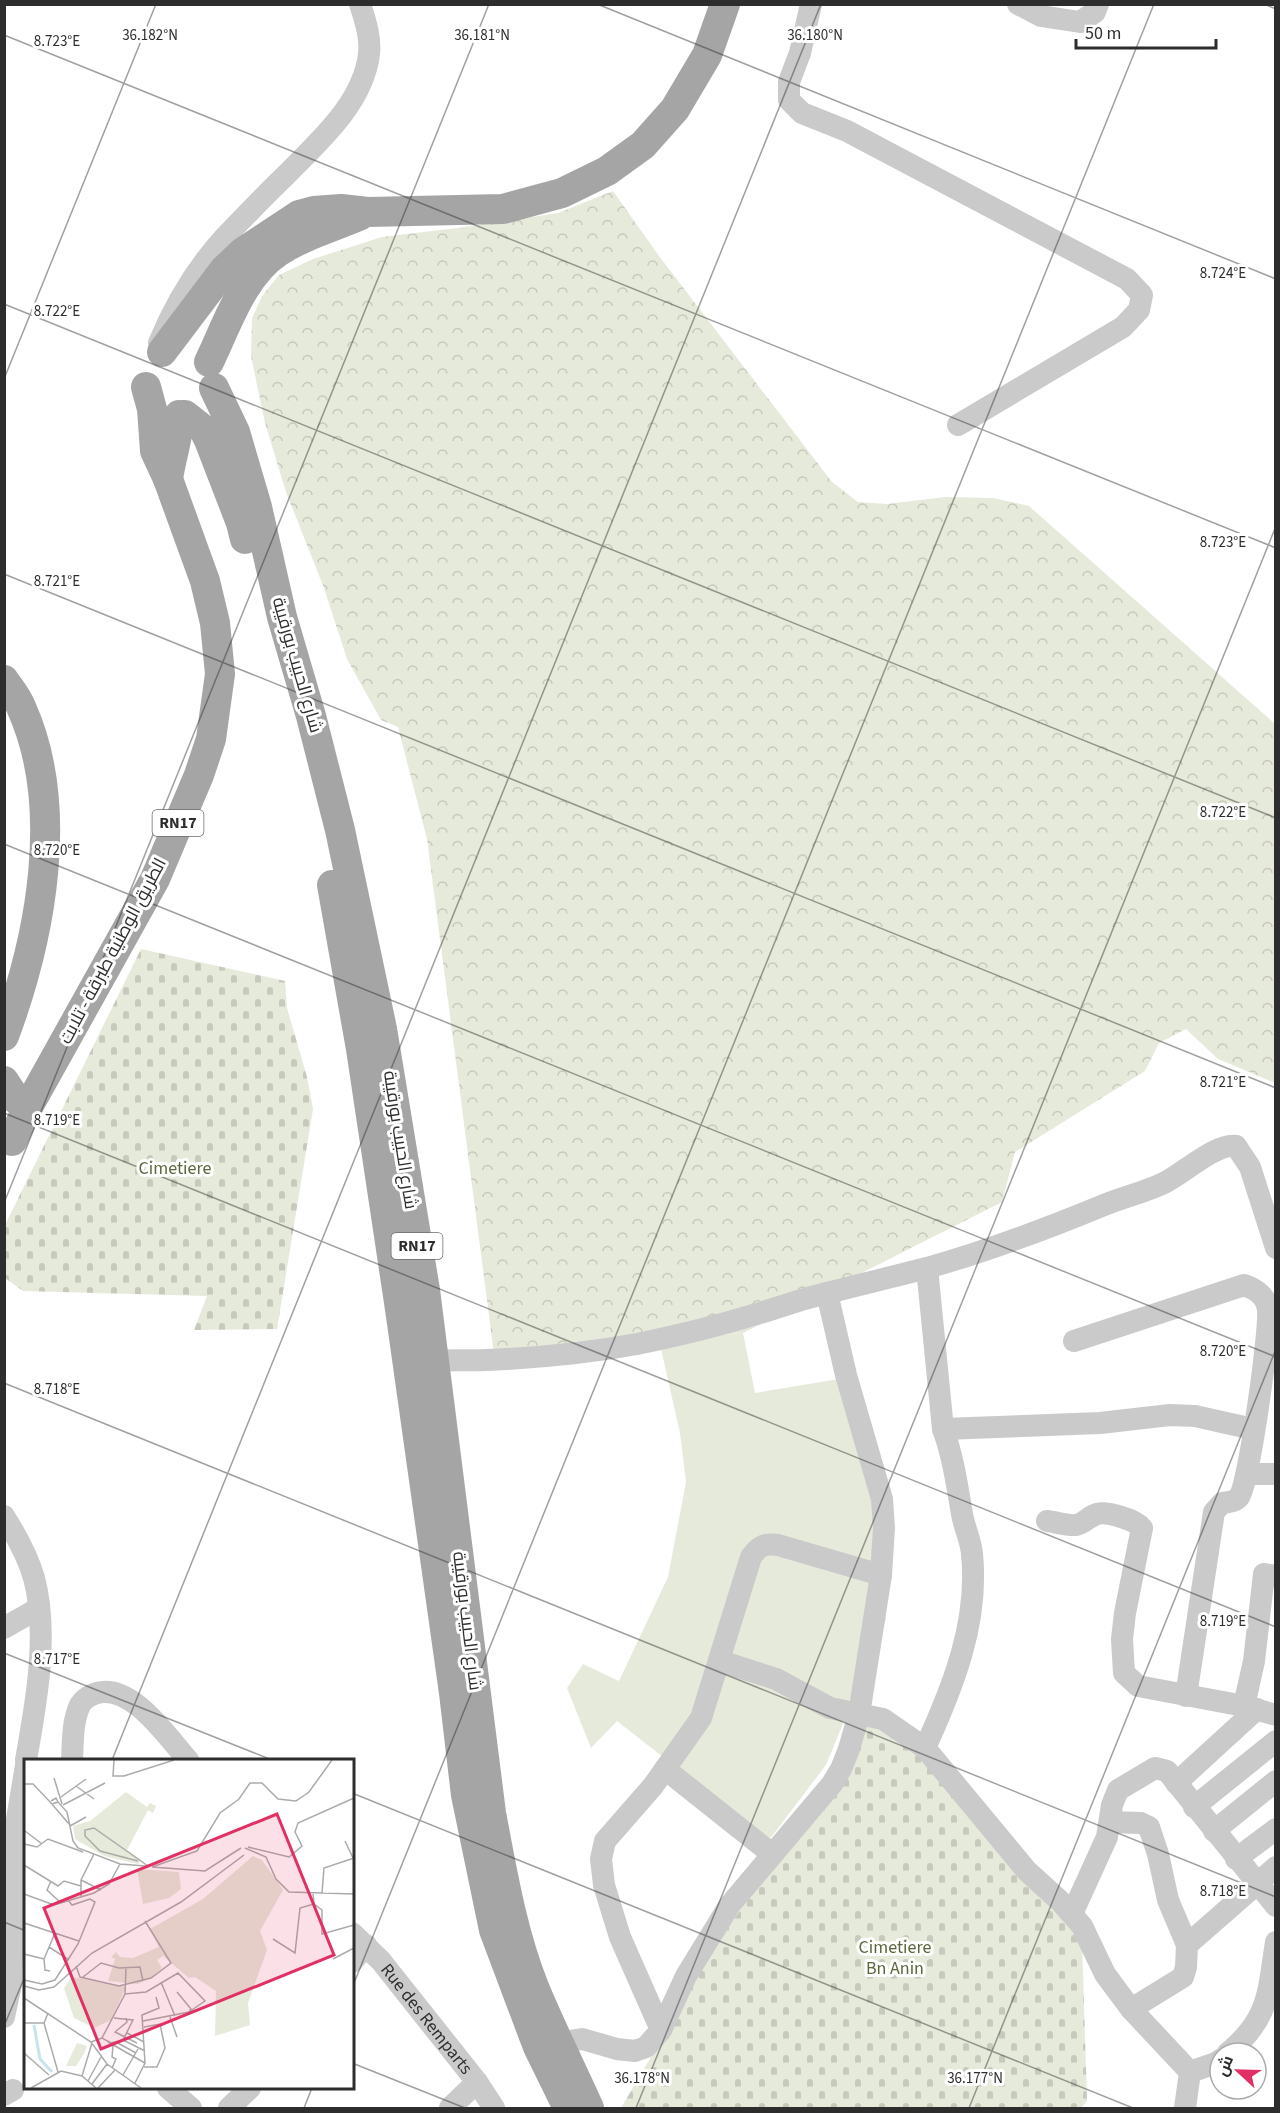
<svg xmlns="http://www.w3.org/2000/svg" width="1280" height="2113" font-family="'Source Sans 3',Cairo,sans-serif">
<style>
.green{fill:#e6eada}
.forest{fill:url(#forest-crowns)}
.cemetery{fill:url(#cemetery-stones)}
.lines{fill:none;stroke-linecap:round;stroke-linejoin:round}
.minor{stroke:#cacaca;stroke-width:22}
.major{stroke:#a5a5a5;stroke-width:30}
.ticks{fill:none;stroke:#2d2d2d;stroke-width:1.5;stroke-opacity:0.45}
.labels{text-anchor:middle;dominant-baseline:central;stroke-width:6;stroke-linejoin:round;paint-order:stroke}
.shield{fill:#fff;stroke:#6c6c6c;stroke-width:1.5}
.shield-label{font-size:16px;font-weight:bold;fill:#2d2d2d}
.street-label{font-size:18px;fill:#2d2d2d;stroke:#fff}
.park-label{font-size:18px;fill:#59673b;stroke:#fff}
.inset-river{fill:none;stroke:#c6e4ea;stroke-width:3}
.inset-road{fill:none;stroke:#ababab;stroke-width:1.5}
.view{fill:#e13164;fill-opacity:0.15;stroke:#e13164;stroke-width:3}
.inset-edge{fill:none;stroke:#2d2d2d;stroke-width:3}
.ticks-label{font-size:15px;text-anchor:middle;fill:#2d2d2d;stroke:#fff;stroke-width:6;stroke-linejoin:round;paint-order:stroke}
</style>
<defs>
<pattern id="forest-crowns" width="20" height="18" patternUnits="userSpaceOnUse" patternTransform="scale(1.5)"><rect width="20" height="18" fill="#e6eada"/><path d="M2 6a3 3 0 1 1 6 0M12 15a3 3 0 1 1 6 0" fill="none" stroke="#c6c9bb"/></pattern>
<pattern id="cemetery-stones" width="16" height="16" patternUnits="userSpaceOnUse" patternTransform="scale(1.5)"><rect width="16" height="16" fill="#e6eada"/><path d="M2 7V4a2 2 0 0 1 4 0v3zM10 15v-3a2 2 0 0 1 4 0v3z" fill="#c6c9bb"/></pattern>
</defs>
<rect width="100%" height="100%" fill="#fff"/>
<path class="green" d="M 743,1333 L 755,1393 L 839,1379 L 876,1501 L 876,1569 L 886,1619 L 826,1765 L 769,1840 L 617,1721 L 591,1748 L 567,1688 L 583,1664 L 619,1681 L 668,1577 L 686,1482 L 680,1433 L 659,1340 Z"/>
<path class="forest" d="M 613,191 L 659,256 L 832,482 L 858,502 L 887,504 L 945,497 L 993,498 L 1029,506 L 1275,724 L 1275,1083 L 1218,1059 L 1186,1029 L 1159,1043 L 1145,1071 L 1015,1152 L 1002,1202 L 743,1333 L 494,1354 L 427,839 L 398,727 L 381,720 L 347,659 L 324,588 L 286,492 L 265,423 L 251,356 L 252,318 L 262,296 L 279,275 L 313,259 L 382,237 L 457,228 L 558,213 Z"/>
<g class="cemetery">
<path d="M 141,949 L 285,981 L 287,1008 L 307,1077 L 313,1109 L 277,1329 L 194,1330 L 207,1296 L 23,1291 L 5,1278 L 5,1225 Z"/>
<path d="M 871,1717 L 909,1744 L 1082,1940 L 1087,2101 L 1081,2108 L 621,2108 L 674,2018 L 709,1952 L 747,1901 Z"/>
</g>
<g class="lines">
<g class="minor">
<path d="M 811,4 L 800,53 L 789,82 L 789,100 L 802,113 L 847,131 L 1127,279 L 1142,295 L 1139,310 L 1123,327 L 958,425"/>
<path d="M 1018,4 L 1041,16 L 1080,22 L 1095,12 L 1098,4"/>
<path d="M 159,343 C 175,304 196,269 224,238 C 244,217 264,196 285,176 C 318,142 363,104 369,54 C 371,37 365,20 360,4"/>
<path d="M 827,1293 L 927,1268"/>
<path d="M 1074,1341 L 1244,1285 C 1256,1289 1267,1297 1268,1310 C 1270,1332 1249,1484 1239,1497 C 1235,1502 1228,1502 1222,1503 L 1214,1512 L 1186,1696"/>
<path d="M 418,1362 C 441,1359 463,1361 486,1360 C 536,1358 588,1353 637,1344 C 676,1336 714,1327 753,1315 C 778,1308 801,1299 827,1293 L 846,1375 L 882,1499 L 884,1528 L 881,1575 L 859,1714 L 849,1749 L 841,1769 L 832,1784 L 729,1906 L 686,1976 L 661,2030 L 646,2047 L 635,2051 L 617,2049 L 582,2039 L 546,2045"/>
<path d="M 943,1429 L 1100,1423 L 1170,1415 L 1195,1416 L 1253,1429"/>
<path d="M 1247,1474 L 1276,1474"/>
<path d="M 4,1516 C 16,1535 28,1557 34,1578 C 49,1634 36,1704 26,1760"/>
<path d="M 1047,1521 C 1056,1522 1067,1526 1076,1525 C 1084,1524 1089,1516 1097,1514 C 1107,1511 1136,1520 1142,1528 L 1125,1613 L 1122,1639 L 1124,1673 L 1138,1686 L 1244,1706 L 1276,1715"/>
<path d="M 4,1628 L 39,1608"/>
<path d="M 720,1661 L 776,1679 L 830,1708 L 883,1719 L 925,1748 C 953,1687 979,1622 972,1554 C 971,1540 964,1527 962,1514 C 957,1485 953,1456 943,1429 L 927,1268 C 987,1251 1046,1229 1104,1205 C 1124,1197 1145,1192 1164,1183 C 1184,1173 1216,1143 1236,1146 L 1250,1167 L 1276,1248"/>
<path d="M 1244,1706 L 1254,1661 L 1264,1574 L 1276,1576"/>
<path d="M 925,1748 L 1027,1871 L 1060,1901 L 1082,1926 L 1105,1974 L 1116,1989 L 1131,2009 L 1190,2072"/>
<path d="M 72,1760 C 73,1743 72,1722 80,1705 C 83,1700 89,1696 94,1694 C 130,1680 168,1738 188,1760"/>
<path d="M 665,1769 L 772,1854"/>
<path d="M 1176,1783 L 1257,1709"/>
<path d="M 1194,1807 L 1276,1741"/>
<path d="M 1111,1822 L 1141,1823 L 1149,1827 L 1158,1854 L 1168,1900 L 1187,1945 L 1276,1867"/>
<path d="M 1214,1831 L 1276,1781"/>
<path d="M 1236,1859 L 1276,1829"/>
<path d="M 1072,1914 L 1107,1837 L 1112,1805 L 1118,1790 L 1155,1768 L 1167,1771 L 1276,1906"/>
<path id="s1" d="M 352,1933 L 381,1961 L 477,2082 L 494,2108"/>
<path d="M 352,1962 L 366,1945"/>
<path d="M 1131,2009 L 1183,1977 L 1186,1967 L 1187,1945"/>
<path d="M 4,2017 L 11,1984 L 16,1825 L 26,1765"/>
<path d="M 661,2030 L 620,1937 L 604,1885 L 601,1859 L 605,1841 L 653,1786 L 701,1718 L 751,1557 C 759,1546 764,1543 778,1545 L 881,1575"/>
<path d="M 1228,2053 C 1270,2018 1268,1992 1276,1942"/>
<path d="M 168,2088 L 191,2108"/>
<path d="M 4,2095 L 13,2090"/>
<path d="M 229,2108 L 250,2088"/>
<path d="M 450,2108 L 477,2082"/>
<path d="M 1185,2108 L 1190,2072 L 1216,2063 L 1220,2060"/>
</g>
<g class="major">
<path d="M 162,352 L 224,270 L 243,252 L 299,215 L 314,211 L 341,209 L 368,212 L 503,209 L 562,193 L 607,171 L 643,145 L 675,109 L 707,55 L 725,4"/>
<path d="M 209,362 C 227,325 242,276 278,252 C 302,236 333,227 359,216"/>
<path d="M 214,388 L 235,432 L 257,507 L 282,617 L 311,716 L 340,830 L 382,1029 L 425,1290 L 491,1813 C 502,1871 512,1932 534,1987 C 551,2028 571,2068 589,2108"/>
<path d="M 185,415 L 204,430 L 209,440 L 241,523 L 245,539"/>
<path d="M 168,479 C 171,457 179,437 179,415"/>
<path d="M 4,680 C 10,689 17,697 21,707 C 66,806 41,937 4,1036"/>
<path d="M 332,885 L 361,1049 L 400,1309 L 454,1693 L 466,1795 L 494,1930 L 538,2047 L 568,2108"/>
<path d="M 4,1081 L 16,1099 L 28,1107"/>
<path d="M 4,1136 L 12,1141 L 28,1107 L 155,879 L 199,775 L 211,739 L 220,674 L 215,623 L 205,581 L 168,479 L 155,451 L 152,409 L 146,387"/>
</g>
</g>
<path class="ticks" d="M 597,4 L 1276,279M 1264,4 L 1276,9M 4,35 L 1276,548M 4,304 L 1276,818M 4,379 L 156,4M 4,574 L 1276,1088M 4,844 L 1276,1357M 4,1113 L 1276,1627M 4,1203 L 489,4M 4,1383 L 1276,1897M 4,1653 L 272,1760M 112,1760 L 821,4M 352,1793 L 1133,2108M 4,1922 L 26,1931M 352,1988 L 1154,4M 4,2026 L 26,1974M 352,2063 L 465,2108M 304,2108 L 312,2088M 636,2108 L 1276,526M 969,2108 L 1276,1349"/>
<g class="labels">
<g class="shield">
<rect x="152.5" y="810" width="51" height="26" rx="4.5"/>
<rect x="391.5" y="1233" width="51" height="26" rx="4.5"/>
</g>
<g class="shield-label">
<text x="178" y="823">RN17</text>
<text x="417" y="1246">RN17</text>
</g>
<g class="street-label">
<text transform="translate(297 665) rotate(74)">شارع الحبيب بورقيبة</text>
<text transform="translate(113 951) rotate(-62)">الطريق الوطنية طبرقة - تلابت</text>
<text transform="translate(400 1140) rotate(81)">شارع الحبيب بورقيبة</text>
<text transform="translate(467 1621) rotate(83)">شارع الحبيب بورقيبة</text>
<text stroke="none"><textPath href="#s1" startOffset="114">Rue des Remparts</textPath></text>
</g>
<g class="park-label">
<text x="175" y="1168">Cimetiere</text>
<text x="895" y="1947">Cimetiere<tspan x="895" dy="21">Bn Anin</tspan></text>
</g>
</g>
<g transform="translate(24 1759)">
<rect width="330" height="330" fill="#fff"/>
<path d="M 102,33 L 123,48 L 126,44 L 132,47 L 129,54 L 124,51 L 103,91 L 117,101 L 114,105 L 80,97 L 51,80 L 49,67 L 66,62 ZM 135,188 L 139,197 L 133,201 L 138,209 L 126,219 L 114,225 L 84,222 L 91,200 L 87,198 L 92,193 L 96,198 L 109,199 ZM 53,284 L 63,287 L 60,295 L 52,307 L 42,307 Z" fill="#e6eada"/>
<path d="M 229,97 L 238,101 L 259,131 L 236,172 L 243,191 L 224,244 L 226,266 L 191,277 L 192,232 L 171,218 L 165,219 L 139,197 L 126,170 L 179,140 Z" fill="#e6eada"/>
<path d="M 113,110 L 155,113 L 157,130 L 145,139 L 119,145 ZM 48,218 L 102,228 L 87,261 L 70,269 L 50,259 L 40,229 Z" fill="#e6eada"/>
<path class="inset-river" d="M 10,266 L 16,300 L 28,313"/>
<path class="inset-road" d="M 90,1 L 89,17 L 100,17 L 150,1M 30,19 L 38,45M 0,25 L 9,25 L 28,45 L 34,43 L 32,39 L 27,42M 52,27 L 70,40M 37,38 L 62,20M 34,43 L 43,53 L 49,82 L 54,89 L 96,105 L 121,107M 27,44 L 45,65M 39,46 L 81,24M 46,67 L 62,58M 1,72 L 18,85M 321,82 L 329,99M 0,85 L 13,88 L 24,80 L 59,93M 224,88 L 265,98 L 278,87 L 271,73 L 274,64 L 330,39M 221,89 L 242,98 L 252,120 L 265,133 L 330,135M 114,102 L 76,92 L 61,77 L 61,71 L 70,69 L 124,107M 0,106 L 34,127 L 40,122 L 57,127M 128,108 L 173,92 L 196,54 L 215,40 L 226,24 L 238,24 L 254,40 L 272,42 L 285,33 L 308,1M 128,108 L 181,112 L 217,89M 57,121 L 77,131M 27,122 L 23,131 L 37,144M 298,134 L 300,109 L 330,99M 0,135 L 30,146 L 70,134 L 85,125 L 96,105M 289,135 L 290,145 L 298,151 L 298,175 L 330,166M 57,137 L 57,121 L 70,95M 0,164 L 55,182M 249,180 L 271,194 L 276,149 L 290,145M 25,188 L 45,201M 0,195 L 20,200M 309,200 L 330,189M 52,207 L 56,218 L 95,227 L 127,219 L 147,204 L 121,162M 102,209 L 101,235 L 122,233 L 154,214 L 181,242 L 165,253M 26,212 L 21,211 L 20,200 L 31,174M 59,218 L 77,204 L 95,209 L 116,208 L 119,222M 0,221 L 18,225 L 31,221 L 54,185 L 71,143 L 66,140 L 48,146 L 44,141M 137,223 L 151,257M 0,227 L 15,231 L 30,228 L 68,194 L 157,143 L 220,96M 0,239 L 67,283 L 83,305 L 117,329M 24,254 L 20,264 L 34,313M 146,258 L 153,278M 102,259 L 103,263 L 91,273 L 113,284M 119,262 L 165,253 L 167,250 L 153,233M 0,264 L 20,264M 103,274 L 120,283M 78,279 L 101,235M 99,281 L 121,292M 67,283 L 78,279 L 87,284 L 99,281 L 109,261 L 90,259M 84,283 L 121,304M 92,283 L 112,294M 0,294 L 25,316M 120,308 L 133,308 L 141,289 L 136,265 L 120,268M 88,309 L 92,300 L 88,298 L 89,287M 99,316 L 114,290M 58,317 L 68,284M 64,322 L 77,298M 111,324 L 121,304 L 118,256 L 135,249 L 132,238M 68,325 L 83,305M 7,329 L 37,312 L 58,317 L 72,329M 74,329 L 91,311"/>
<path class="view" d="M 253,55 L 310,196 L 77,290 L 20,149 Z"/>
<rect width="330" height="330" class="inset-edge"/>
</g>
<g class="ticks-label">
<text x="150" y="40">36.182°N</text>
<text x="482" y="40">36.181°N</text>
<text x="815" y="40">36.180°N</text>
<text x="57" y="46">8.723°E</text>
<text x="1223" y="278">8.724°E</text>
<text x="57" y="316">8.722°E</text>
<text x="1223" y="547">8.723°E</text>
<text x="57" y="586">8.721°E</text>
<text x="1223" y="817">8.722°E</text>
<text x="57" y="855">8.720°E</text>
<text x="1223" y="1087">8.721°E</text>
<text x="57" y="1125">8.719°E</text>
<text x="1223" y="1356">8.720°E</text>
<text x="57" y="1394">8.718°E</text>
<text x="1223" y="1626">8.719°E</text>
<text x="57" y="1664">8.717°E</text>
<text x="1223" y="1896">8.718°E</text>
<text x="642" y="2083">36.178°N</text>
<text x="975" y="2083">36.177°N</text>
</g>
<rect width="1280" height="2113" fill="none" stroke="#2d2d2d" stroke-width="12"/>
<g transform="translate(1238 2071) rotate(292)"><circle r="28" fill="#ffffff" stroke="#ababab" stroke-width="1.5"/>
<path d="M0-4.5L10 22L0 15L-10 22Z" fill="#e13164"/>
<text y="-9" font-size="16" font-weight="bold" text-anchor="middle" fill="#2d2d2d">ش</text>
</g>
<path d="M1076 39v9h140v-9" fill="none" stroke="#2d2d2d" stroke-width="3"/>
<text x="1085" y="39" font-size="18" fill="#2d2d2d" stroke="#ffffff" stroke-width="4.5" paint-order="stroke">50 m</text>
</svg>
